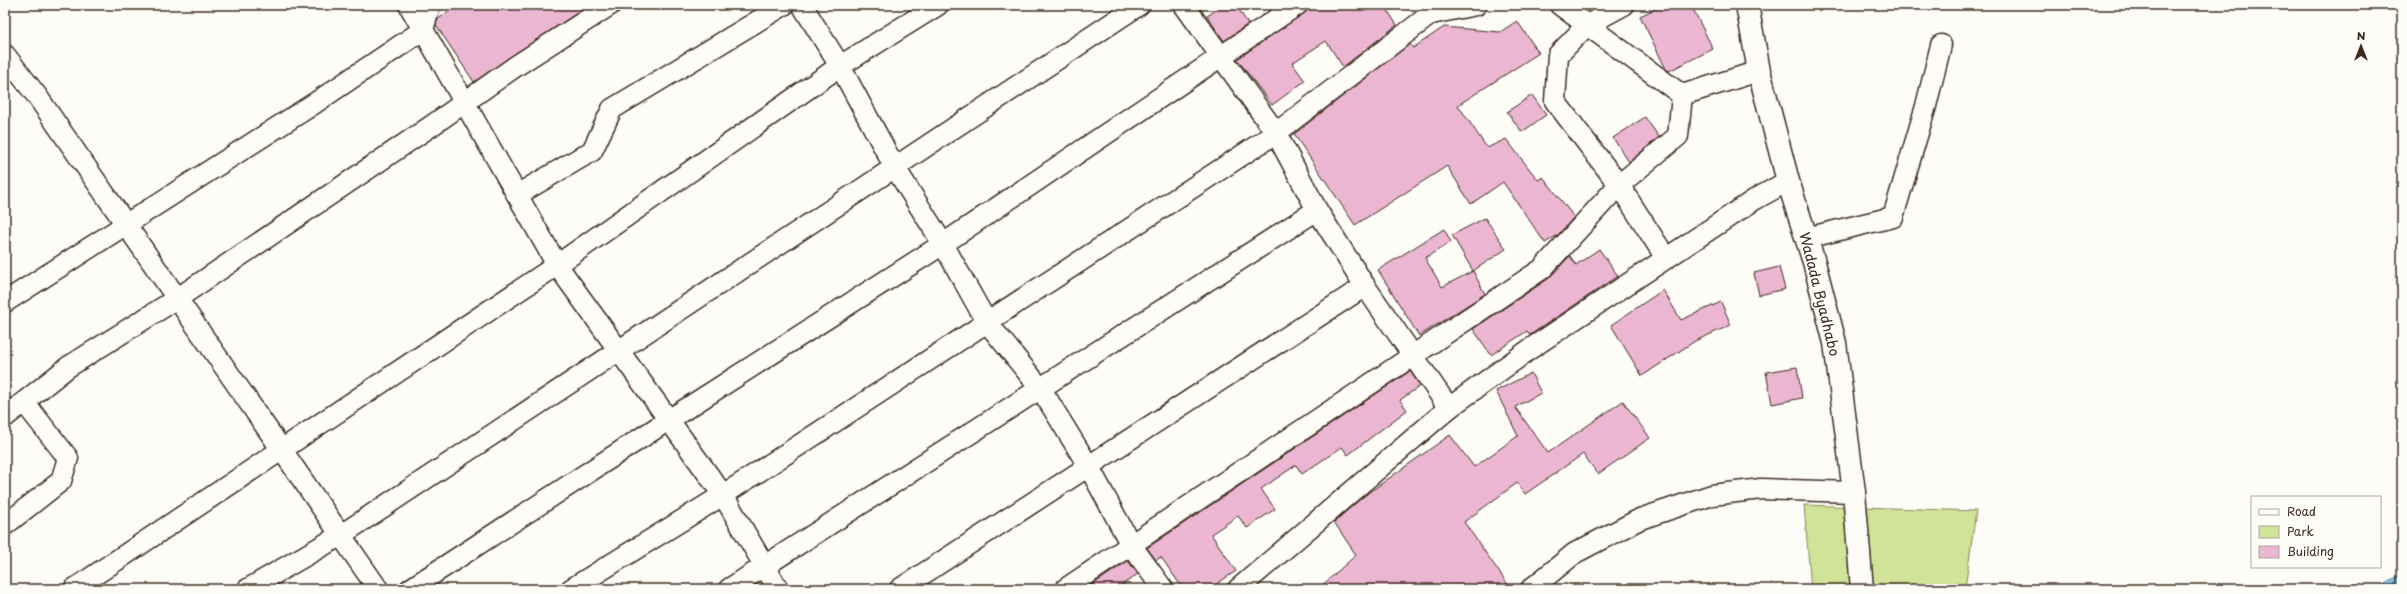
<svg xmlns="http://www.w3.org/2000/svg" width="2407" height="594" font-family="'Playpen Sans',sans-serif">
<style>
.green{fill:#d0e398;stroke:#86865b}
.water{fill:#7ec3df;stroke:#638692}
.building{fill:#ebb6d2;stroke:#3b2a1e}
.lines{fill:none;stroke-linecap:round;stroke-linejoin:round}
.minor-casing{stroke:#3b2a1e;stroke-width:23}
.major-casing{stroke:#3b2a1e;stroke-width:25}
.minor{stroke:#fdfcf7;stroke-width:20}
.major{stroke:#fdfcf7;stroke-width:22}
.labels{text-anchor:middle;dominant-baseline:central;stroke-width:3;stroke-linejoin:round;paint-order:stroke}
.street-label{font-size:14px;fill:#3b2a1e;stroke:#fdfcf7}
</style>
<rect width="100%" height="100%" fill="#fdfcf7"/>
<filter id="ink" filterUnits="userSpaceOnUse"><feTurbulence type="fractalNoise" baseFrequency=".025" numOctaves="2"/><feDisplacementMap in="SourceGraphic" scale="8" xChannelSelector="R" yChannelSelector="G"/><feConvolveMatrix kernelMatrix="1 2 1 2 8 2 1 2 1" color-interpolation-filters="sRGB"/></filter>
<g filter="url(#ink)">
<path class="green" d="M 1804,505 L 1976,511 L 1965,589 L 1811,589 Z"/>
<path class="water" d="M 2402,574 L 2402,589 L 2375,589 Z"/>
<g class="building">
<path d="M 459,5 L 589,5 L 474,82 L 436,25 L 438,19 Z"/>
<path d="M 1224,5 L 1236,5 L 1248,24 L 1224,41 L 1207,16 Z"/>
<path d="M 1315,5 L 1384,5 L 1397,25 L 1343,67 L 1326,41 L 1292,63 L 1305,81 L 1272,105 L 1237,59 Z"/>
<path d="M 1663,5 L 1691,5 L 1713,49 L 1669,71 L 1666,69 L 1640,16 Z"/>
<path d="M 1517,21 L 1539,53 L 1458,105 L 1487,148 L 1506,139 L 1538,180 L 1543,177 L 1574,217 L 1558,235 L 1545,243 L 1503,182 L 1471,204 L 1447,166 L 1355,225 L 1294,134 L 1410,44 L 1413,48 L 1444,27 L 1500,32 Z"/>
<path d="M 1532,95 L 1546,115 L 1522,132 L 1507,112 Z"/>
<path d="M 1645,117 L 1659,137 L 1629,162 L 1613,138 Z"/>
<path d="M 1485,218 L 1506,249 L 1473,271 L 1452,235 Z"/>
<path d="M 1444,229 L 1451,242 L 1425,258 L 1442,287 L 1473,271 L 1485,294 L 1419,336 L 1378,270 Z"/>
<path d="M 1599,249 L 1618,276 L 1530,335 L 1527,331 L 1491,355 L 1473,329 L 1548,279 L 1570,256 L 1576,265 Z"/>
<path d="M 1779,267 L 1785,289 L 1759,295 L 1754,273 Z"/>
<path d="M 1663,290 L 1681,320 L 1721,302 L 1731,325 L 1695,341 L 1642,376 L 1611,325 Z"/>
<path d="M 1797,367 L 1802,398 L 1772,404 L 1766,372 Z"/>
<path d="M 1410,371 L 1420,386 L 1400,400 L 1407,410 L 1348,455 L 1342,447 L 1302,474 L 1296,465 L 1261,489 L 1275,509 L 1247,528 L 1238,516 L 1211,534 L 1236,571 L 1209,589 L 1183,589 L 1161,557 L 1156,560 L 1147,548 Z"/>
<path d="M 1531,373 L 1541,393 L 1515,407 L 1548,453 L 1623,401 L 1650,438 L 1598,474 L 1583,454 L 1525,494 L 1517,483 L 1464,522 L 1511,589 L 1318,589 L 1356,555 L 1334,522 L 1364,496 L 1450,435 L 1474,467 L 1518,436 L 1496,391 Z"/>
<path d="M 1128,561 L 1138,574 L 1116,589 L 1086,589 Z"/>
</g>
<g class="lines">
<defs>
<g id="minor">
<path d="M 409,5 L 557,265 L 723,495 L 778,589"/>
<path d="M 802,5 L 840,66 L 894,166 L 943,244 L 986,321 L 1041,389 L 1089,467 L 1131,545 L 1163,589"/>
<path d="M 1184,5 L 1276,133 L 1317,210 L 1365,286 L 1449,408"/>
<path d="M 1560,5 L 1682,95 L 1759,71"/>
<path d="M 1624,5 L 1587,25 L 1558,55 L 1555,101 L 1619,185 L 1666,258"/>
<path d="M 5,55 L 37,96 L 378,589"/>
<path d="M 517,195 L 592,151 L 612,109 L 784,5"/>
<path d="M 1806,238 L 1893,217 L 1926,106 L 1941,45"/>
<path d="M 5,302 L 315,103 L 423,30 L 430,5"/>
<path d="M 5,417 L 68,367 L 178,298 L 434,124 L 516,66 L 610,5"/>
<path d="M 5,525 L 61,481 L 68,458 L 24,402"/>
<path d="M 74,589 L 557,265 L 840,66 L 938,5"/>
<path d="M 248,589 L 341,535 L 1139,5"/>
<path d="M 410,589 L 670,419 L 943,244 L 1297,5"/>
<path d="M 571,589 L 723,495 L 1276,133 L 1431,14 L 1476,5"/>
<path d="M 729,589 L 1317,210"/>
<path d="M 900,589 L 1365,286"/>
<path d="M 1065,589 L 1542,269 L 1619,185 L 1678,136 L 1682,95"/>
<path d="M 1238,589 L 1449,408 L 1530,349 L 1754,200 L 1788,181"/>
<path d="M 1531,589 L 1575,553 L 1640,519 L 1712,495 L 1761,489 L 1854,492"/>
</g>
<path id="major" d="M 1747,5 L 1759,71 L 1788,181 L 1814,262 L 1835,343 L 1854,492 L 1862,589"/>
</defs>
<use href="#minor" class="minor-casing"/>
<use href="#major" class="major-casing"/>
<use href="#minor" class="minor"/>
<use href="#major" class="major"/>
</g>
</g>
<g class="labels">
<g class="street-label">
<text transform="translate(1820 294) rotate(76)">Wadada Byadhabo</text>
</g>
</g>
<rect width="2407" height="594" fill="none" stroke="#fdfcf7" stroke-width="20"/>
<rect x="10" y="10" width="2387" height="574" fill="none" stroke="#3b2a1e" stroke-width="1.5" filter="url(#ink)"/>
<rect x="2251" y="496" width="130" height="72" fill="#fdfcf7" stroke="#afa8a0"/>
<rect x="2259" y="509" width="20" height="6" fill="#fdfcf7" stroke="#afa8a0"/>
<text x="2287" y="516" font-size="12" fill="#3b2a1e">Road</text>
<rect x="2259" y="526" width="20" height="12" fill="#d0e398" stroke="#afa8a0"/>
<text x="2287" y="536" font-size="12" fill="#3b2a1e">Park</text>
<rect x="2259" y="546" width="20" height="12" fill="#ebb6d2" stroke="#afa8a0"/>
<text x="2287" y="556" font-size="12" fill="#3b2a1e">Building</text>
<g transform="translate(2361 46)" stroke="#fdfcf7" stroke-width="3" paint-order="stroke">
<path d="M0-3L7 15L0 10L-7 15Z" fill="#3b2a1e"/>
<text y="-6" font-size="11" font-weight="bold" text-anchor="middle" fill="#3b2a1e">N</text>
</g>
</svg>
